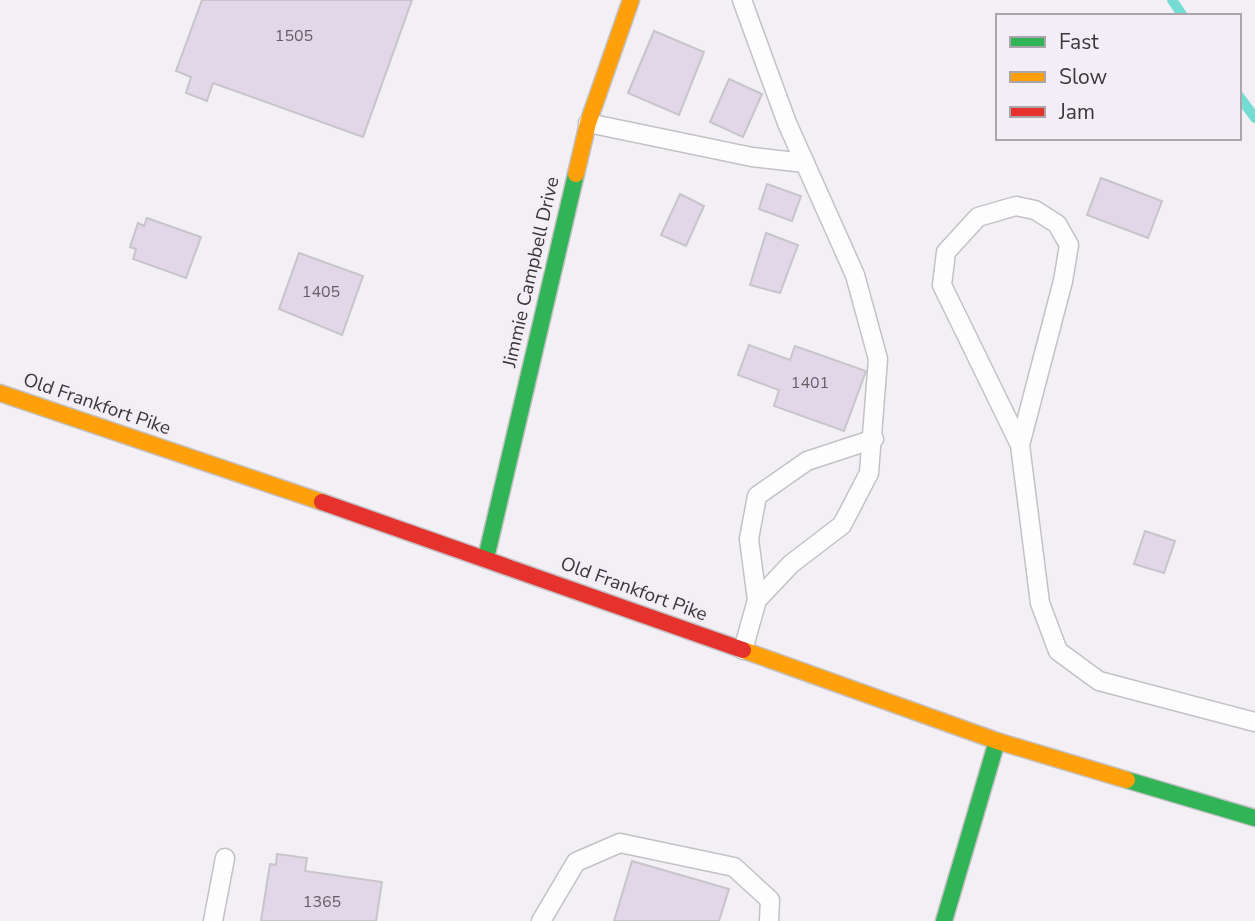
<svg xmlns="http://www.w3.org/2000/svg" width="1255" height="921" font-family="'Nunito Sans',sans-serif">
<style>
.lines{fill:none;stroke-linecap:round;stroke-linejoin:round}
.stream{stroke:#75dcd4;stroke-width:10}
.building{fill:#e2d7e9;stroke:#c7c5c9;stroke-width:2}
.lane-casing{stroke:#c3c1c5;stroke-width:21}
.fast-casing{stroke:#c3c1c5;stroke-width:19}
.slow-casing{stroke:#c3c1c5;stroke-width:19}
.jam-casing{stroke:#c3c1c5;stroke-width:19}
.lane{stroke:#fdfdfd;stroke-width:18}
.fast{stroke:#30b455;stroke-width:16}
.slow{stroke:#ff9f0a;stroke-width:16}
.jam{stroke:#e5322d;stroke-width:16}
.labels{text-anchor:middle;dominant-baseline:central;stroke-width:6;stroke-linejoin:round;paint-order:stroke}
.number-label{font-size:16px;fill:#635f66}
.street-label{font-size:19px;fill:#39373a;stroke:#f3eef6}
</style>
<rect width="100%" height="100%" fill="#f2f0f4"/>
<g class="lines">
<g class="stream">
<path d="M 1172,0 L 1183,16"/>
<path d="M 1239,96 L 1255,118"/>
</g>
</g>
<g class="building">
<path d="M 202,0 L 412,0 L 363,137 L 213,83 L 207,101 L 186,93 L 191,77 L 176,71 Z"/>
<path d="M 654,31 L 704,52 L 679,115 L 628,93 Z"/>
<path d="M 729,79 L 762,94 L 743,137 L 710,122 Z"/>
<path d="M 1101,178 L 1162,201 L 1148,238 L 1087,215 Z"/>
<path d="M 767,184 L 801,196 L 792,221 L 759,209 Z"/>
<path d="M 680,194 L 704,206 L 686,246 L 661,235 Z"/>
<path d="M 147,218 L 201,237 L 186,278 L 133,259 L 136,249 L 130,247 L 138,223 L 144,226 Z"/>
<path d="M 766,233 L 798,245 L 780,293 L 750,285 Z"/>
<path d="M 299,253 L 363,276 L 342,335 L 279,309 Z"/>
<path d="M 749,345 L 790,360 L 795,346 L 866,371 L 844,431 L 774,406 L 779,390 L 738,375 Z"/>
<path d="M 1145,531 L 1175,541 L 1164,573 L 1134,564 Z"/>
<path d="M 277,854 L 307,858 L 305,871 L 382,882 L 376,921 L 261,921 L 270,864 L 276,865 Z"/>
<path d="M 632,861 L 729,889 L 719,921 L 614,921 Z"/>
</g>
<g class="lines">
<defs>
<g id="lane">
<path d="M 742,0 L 787,123 L 855,275 L 878,359 L 869,473 L 842,525 L 791,564 L 757,600 L 743,650"/>
<path d="M 588,123 L 752,157 L 805,163"/>
<path d="M 1020,445 L 1063,281 L 1069,245 L 1057,224 L 1035,210 L 1016,206 L 978,217 L 946,252 L 942,285 L 1020,445 L 1040,603 L 1058,651 L 1099,681 L 1255,722"/>
<path d="M 757,600 L 749,539 L 757,496 L 807,461 L 874,439"/>
<path d="M 213,921 L 225,858"/>
<path d="M 541,921 L 576,862 L 620,843 L 734,867 L 770,900 L 769,921"/>
</g>
<g id="fast">
<path d="M 486,558 L 576,174"/>
<path d="M 1127,780 L 1255,818"/>
<path d="M 944,921 L 997,741"/>
</g>
<g id="slow">
<path d="M 576,174 L 588,123 L 631,0"/>
<path d="M 0,393 L 322,502"/>
<path d="M 743,650 L 997,741 L 1127,780"/>
</g>
<path id="jam" d="M 322,502 L 743,650"/>
</defs>
<use href="#lane" class="lane-casing"/>
<use href="#fast" class="fast-casing"/>
<use href="#slow" class="slow-casing"/>
<use href="#jam" class="jam-casing"/>
<use href="#lane" class="lane"/>
<use href="#fast" class="fast"/>
<use href="#slow" class="slow"/>
<use href="#jam" class="jam"/>
</g>
<g class="labels">
<g class="number-label">
<text x="294" y="36">1505</text>
<text x="321" y="292">1405</text>
<text x="810" y="383">1401</text>
<text x="322" y="902">1365</text>
</g>
<g class="street-label">
<text transform="translate(531 272) rotate(-77)">Jimmie Campbell Drive</text>
<text transform="translate(97 404) rotate(19)">Old Frankfort Pike</text>
<text transform="translate(634 589) rotate(20)">Old Frankfort Pike</text>
</g>
</g>
<rect x="996" y="14" width="245" height="126" fill="#f3eef6" stroke="#a9a5ab" stroke-width="2"/>
<rect x="1010" y="37" width="35" height="10" fill="#30b455" stroke="#a9a5ab" stroke-width="2"/>
<text x="1059" y="49" font-size="21" fill="#39373a">Fast</text>
<rect x="1010" y="72" width="35" height="10" fill="#ff9f0a" stroke="#a9a5ab" stroke-width="2"/>
<text x="1059" y="84" font-size="21" fill="#39373a">Slow</text>
<rect x="1010" y="107" width="35" height="10" fill="#e5322d" stroke="#a9a5ab" stroke-width="2"/>
<text x="1059" y="119" font-size="21" fill="#39373a">Jam</text>
</svg>
